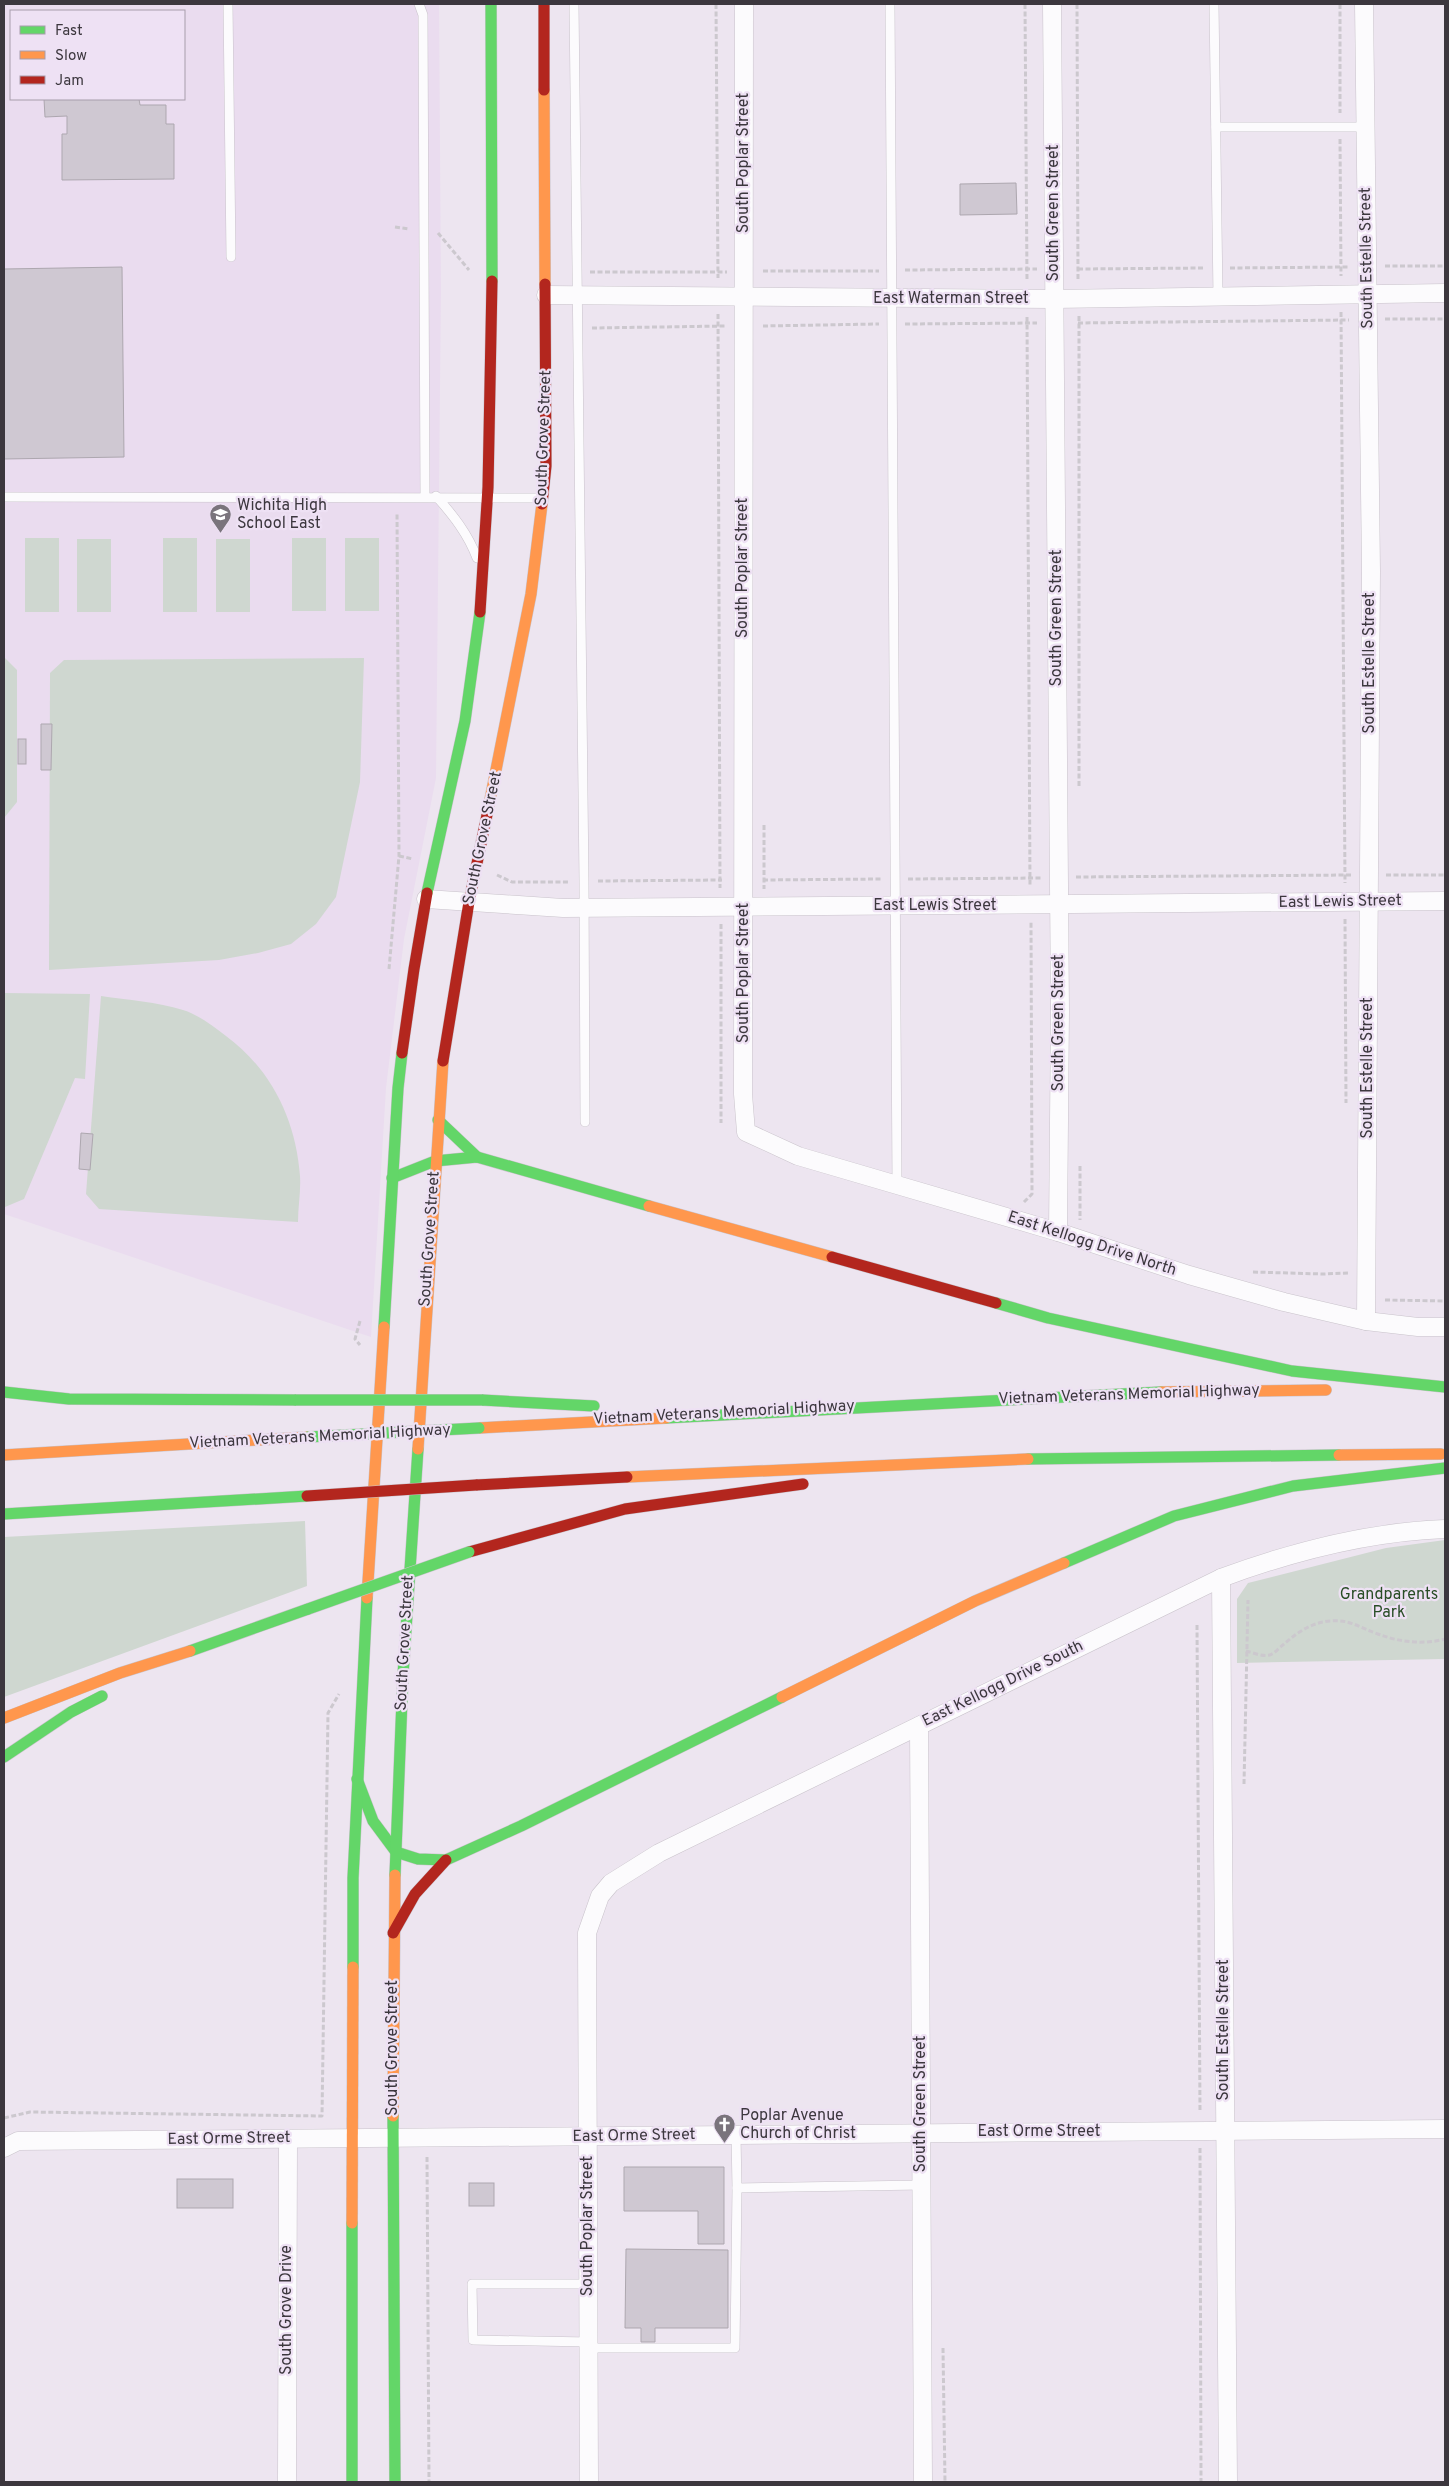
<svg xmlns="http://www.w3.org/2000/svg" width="1449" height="2486" font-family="Overpass,sans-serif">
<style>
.built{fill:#eadcef;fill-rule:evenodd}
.green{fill:#cfd7d0}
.building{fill:#cfc8d2;stroke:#ada7af}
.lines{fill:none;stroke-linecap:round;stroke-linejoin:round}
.lane-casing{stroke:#c9c3cb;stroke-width:10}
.street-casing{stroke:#c9c3cb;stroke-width:19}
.fast-casing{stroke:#c9c3cb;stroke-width:12}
.slow-casing{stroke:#c9c3cb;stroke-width:12}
.jam-casing{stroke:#c9c3cb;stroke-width:12}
.path{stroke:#ccc8ce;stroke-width:3;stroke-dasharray:5 2.5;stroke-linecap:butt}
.lane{stroke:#fcfbfd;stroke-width:9}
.street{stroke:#fcfbfd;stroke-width:18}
.fast{stroke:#63d668;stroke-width:11}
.slow{stroke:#ff974d;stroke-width:11}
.jam{stroke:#b3261e;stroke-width:11}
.fast-bridge-casing{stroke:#c9c3cb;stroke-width:12;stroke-linecap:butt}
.jam-bridge-casing{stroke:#c9c3cb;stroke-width:12;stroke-linecap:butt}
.fast-bridge{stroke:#63d668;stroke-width:11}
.jam-bridge{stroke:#b3261e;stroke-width:11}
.labels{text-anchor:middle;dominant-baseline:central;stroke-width:4.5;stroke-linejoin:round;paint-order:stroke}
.street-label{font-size:16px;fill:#3c373e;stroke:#eee1f4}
.poi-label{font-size:16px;fill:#3c373e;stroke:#eee1f4;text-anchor:start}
.park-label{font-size:16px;fill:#284d25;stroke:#eee1f4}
</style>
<rect width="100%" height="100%" fill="#ede5f0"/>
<path class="built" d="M 4,4 L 439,4 L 441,290 L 436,778 L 404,939 L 386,1088 L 371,1337 L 4,1214 ZM 11,11 L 184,11 L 184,99 L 11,99 Z"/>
<g class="green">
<rect x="25" y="538" width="34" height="74"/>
<rect x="163" y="538" width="34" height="74"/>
<rect x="292" y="538" width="34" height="73"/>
<rect x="345" y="538" width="34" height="73"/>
<rect x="77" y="539" width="34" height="73"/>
<rect x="216" y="539" width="34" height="73"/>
<path d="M 4,657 L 17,670 L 17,802 L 4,818 Z"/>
<path d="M 364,658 L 360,782 L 336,897 L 316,924 L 291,944 L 258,953 L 219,960 L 49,970 L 50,673 L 64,660 Z"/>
<path d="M 4,993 L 90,994 L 85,1079 L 75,1078 L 24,1199 L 5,1207 Z"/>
<path d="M 101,996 C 128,1000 157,1002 183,1010 C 199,1015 213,1026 226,1036 C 271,1069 296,1120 300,1176 C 301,1191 298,1207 298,1222 L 99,1209 L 86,1194 Z"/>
<path d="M 305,1521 L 307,1586 L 4,1697 L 4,1537 Z"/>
<path d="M 1445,1540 L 1445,1659 L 1237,1663 L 1237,1599 L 1248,1583 L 1386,1548 Z"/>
</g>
<g class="building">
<path d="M 44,99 L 139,99 L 140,105 L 166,105 L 166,124 L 174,124 L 174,179 L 62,180 L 62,134 L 67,134 L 67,116 L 45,117 Z"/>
<path d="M 1016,183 L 1017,214 L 960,215 L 960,184 Z"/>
<path d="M 122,267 L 124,457 L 4,459 L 4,269 Z"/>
<path d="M 41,724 L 52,724 L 51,770 L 41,770 Z"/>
<rect x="18" y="739" width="8" height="25"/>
<path d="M 81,1133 L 93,1134 L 90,1170 L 79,1169 Z"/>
<path d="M 624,2167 L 724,2167 L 724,2244 L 698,2244 L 698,2211 L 624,2211 Z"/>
<rect x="177" y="2179" width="56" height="29"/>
<rect x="469" y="2183" width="25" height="23"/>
<path d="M 626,2249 L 728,2250 L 728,2328 L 655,2328 L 655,2342 L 641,2342 L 641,2328 L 625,2328 Z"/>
</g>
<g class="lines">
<defs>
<g id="lane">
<path d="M 228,4 L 231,257"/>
<path d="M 419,4 L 423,15 L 425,496"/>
<path d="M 574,4 L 584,881 L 585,1122"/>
<path d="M 890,4 L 897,1185"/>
<path d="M 1214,4 L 1218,297"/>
<path d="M 1216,127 L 1365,127"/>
<path d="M 436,496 C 453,515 468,534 477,558"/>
<path d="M 4,497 L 540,498"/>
<path d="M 736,2135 L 737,2188 L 922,2185"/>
<path d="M 588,2284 L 472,2284 L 473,2340 L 589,2342"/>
<path d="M 589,2348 L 735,2348 L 737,2188"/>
</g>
<g id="street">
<path d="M 744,4 L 743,1094 L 746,1132 L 798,1156 L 1058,1232 L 1189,1275 L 1284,1302 L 1366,1321 L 1418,1327 L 1445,1327"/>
<path d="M 1052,4 L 1060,1011 L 1058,1232"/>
<path d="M 1364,4 L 1371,571 L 1366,1321"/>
<path d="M 546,295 L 1054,299 L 1445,293"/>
<path d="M 426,899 L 563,908 L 1445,901"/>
<path d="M 1221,1578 L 1228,2482"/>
<path d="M 919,1726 L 923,2482"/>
<path d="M 4,2148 L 18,2141 L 1445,2129"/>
<path d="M 287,2482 L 288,2139"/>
<path d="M 589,2482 L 587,1933 L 600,1896 L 611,1883 L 659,1853 L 1221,1578 C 1294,1551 1367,1532 1445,1529"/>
</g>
<g id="fast">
<path d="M 491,4 L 492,281"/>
<path d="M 427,893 L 465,721 L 480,612"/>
<path d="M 438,1120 L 477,1157"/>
<path d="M 392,1178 L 435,1161 L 477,1157 L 649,1206"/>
<path d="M 996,1303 L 1048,1318 L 1292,1371 L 1445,1387"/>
<path d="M 384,1327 L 398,1088 L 402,1053"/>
<path d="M 4,1392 L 69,1399 L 296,1400"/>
<path d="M 482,1400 L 594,1406"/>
<path d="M 666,1418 L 1161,1392"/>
<path d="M 1028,1459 L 1339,1455"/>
<path d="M 4,1514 L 307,1496"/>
<path d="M 1064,1563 L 1174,1516 L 1293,1486 L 1445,1468"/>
<path d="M 190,1651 L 308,1609"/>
<path d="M 4,1757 L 71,1712 L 102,1696"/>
<path d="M 357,1779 L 373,1821 L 396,1852 L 418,1859 L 446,1860 L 521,1826 L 782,1697"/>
<path d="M 395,1875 L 403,1675 L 418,1449"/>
<path d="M 353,1967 L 353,1878 L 367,1598"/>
<path d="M 393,2116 L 395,2482"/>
<path d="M 352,2482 L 352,2223"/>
</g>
<g id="slow">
<path d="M 544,90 L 545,284"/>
<path d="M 488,810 L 531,594 L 542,504"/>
<path d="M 649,1206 L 832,1257"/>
<path d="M 1161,1392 L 1326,1390"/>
<path d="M 479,1428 L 666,1418"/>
<path d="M 418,1449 L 443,1061"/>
<path d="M 4,1455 L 308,1437"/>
<path d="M 1339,1455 L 1441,1454"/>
<path d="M 627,1477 L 1028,1459"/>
<path d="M 367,1598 L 384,1327"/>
<path d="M 782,1697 L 975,1601 L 1064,1563"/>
<path d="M 4,1718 L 120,1673 L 190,1651"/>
<path d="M 393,2116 L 395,1875"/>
<path d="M 352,2223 L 353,1967"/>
</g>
<g id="jam">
<path d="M 544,4 L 544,90"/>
<path d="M 542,504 L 546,466 L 545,284"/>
<path d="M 480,612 L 488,487 L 492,281"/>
<path d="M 402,1053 L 414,969 L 427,893"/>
<path d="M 443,1061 L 469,902 L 488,810"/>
<path d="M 832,1257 L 996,1303"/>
<path d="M 476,1485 L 627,1477"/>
<path d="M 469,1552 L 625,1509 L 803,1484"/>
<path d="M 393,1933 L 415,1894 L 446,1860"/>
</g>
</defs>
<use href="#lane" class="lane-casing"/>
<use href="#street" class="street-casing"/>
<use href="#fast" class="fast-casing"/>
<use href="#slow" class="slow-casing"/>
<use href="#jam" class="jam-casing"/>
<g class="path">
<path d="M 716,4 L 718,278"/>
<path d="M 1025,4 L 1027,281"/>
<path d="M 1077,4 L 1078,280"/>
<path d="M 1340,4 L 1340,113"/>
<path d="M 1340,139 L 1341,276"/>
<path d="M 395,227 L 409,229"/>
<path d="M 438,233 L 469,270"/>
<path d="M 1385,266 L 1445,266"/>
<path d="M 1230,268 L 1349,267"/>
<path d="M 1078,269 L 1204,268"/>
<path d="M 905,270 L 1037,269"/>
<path d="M 763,271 L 879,271"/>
<path d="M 590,272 L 727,272"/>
<path d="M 1341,312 L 1345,883"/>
<path d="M 718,314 L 720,888"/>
<path d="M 1079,316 L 1079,787"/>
<path d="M 1027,317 L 1030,886"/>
<path d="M 1385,319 L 1445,319"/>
<path d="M 1078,323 L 1349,320"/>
<path d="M 905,324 L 1037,323"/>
<path d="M 763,326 L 879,324"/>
<path d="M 592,328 L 727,326"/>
<path d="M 764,825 L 764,889"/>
<path d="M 399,856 L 413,859"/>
<path d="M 497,875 L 512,882 L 570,882"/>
<path d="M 1386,875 L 1445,875"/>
<path d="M 1076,877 L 1352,875"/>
<path d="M 908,879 L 1042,878"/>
<path d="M 763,880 L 882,879"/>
<path d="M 598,881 L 722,880"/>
<path d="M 1345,919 L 1346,1103"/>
<path d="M 721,924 L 721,1123"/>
<path d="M 389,969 L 399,856 L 397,512"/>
<path d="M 1080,1166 L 1080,1220"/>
<path d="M 1024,1202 L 1032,1194 L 1031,922"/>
<path d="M 1253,1272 L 1323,1274 L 1349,1273"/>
<path d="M 1385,1300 L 1445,1301"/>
<path d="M 360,1321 L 355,1339 L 360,1345"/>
<path d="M 1197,1625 L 1200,2112"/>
<path d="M 1246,1651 C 1254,1653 1265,1658 1272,1654 C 1276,1652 1280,1647 1284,1644 C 1298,1632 1312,1622 1331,1621 C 1349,1619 1361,1628 1378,1634 C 1399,1642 1423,1645 1445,1639"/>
<path d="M 1244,1784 L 1248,1600"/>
<path d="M 4,2118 L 30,2112 L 322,2116 L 328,1713 L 339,1694"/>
<path d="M 1200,2148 L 1201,2482"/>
<path d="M 427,2157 L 429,2482"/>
<path d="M 943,2348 L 945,2482"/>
</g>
<use href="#lane" class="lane"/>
<use href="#street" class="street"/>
<use href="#fast" class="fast"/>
<use href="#slow" class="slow"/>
<use href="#jam" class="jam"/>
<defs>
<g id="fast-bridge">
<path d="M 296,1400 L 482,1400"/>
<path d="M 308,1437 L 479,1428"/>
<path d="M 308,1609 L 469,1552"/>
</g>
<path id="jam-bridge" d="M 307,1496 L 476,1485"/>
</defs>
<use href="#fast-bridge" class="fast-bridge-casing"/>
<use href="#jam-bridge" class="jam-bridge-casing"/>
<use href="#fast-bridge" class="fast-bridge"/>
<use href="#jam-bridge" class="jam-bridge"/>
</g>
<defs>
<symbol id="school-pin" viewBox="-11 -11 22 30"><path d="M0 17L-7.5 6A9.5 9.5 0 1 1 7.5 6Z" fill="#7a747c" stroke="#eee1f4"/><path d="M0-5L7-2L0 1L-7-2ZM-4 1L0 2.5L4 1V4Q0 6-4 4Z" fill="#fff"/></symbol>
<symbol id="church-pin" viewBox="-11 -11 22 30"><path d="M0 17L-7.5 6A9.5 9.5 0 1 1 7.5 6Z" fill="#7a747c" stroke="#eee1f4"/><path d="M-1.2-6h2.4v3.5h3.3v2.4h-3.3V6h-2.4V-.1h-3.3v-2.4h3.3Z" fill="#fff"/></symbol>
</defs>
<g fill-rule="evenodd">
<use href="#school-pin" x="208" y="502" width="25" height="34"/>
<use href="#church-pin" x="712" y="2112" width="25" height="34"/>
</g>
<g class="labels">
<g class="street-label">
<text transform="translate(744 163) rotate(-90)">South Poplar Street</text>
<text transform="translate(1054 213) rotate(-90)">South Green Street</text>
<text transform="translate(1367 258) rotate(-91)">South Estelle Street</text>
<text x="951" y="299">East Waterman Street</text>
<text transform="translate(544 438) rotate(-88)">South Grove Street</text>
<text transform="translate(743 568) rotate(-90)">South Poplar Street</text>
<text transform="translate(1057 618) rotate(-90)">South Green Street</text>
<text transform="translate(1370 663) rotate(-90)">South Estelle Street</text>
<text transform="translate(483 838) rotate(-78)">South Grove Street</text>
<text transform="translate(1340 902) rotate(-1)">East Lewis Street</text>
<text x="935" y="906">East Lewis Street</text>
<text transform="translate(744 973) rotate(-90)">South Poplar Street</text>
<text transform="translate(1059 1023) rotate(-90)">South Green Street</text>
<text transform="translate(1368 1068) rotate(-90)">South Estelle Street</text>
<text transform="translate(430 1239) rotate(-86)">South Grove Street</text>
<text transform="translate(1092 1244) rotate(18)">East Kellogg Drive North</text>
<text transform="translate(1129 1395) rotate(-2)">Vietnam Veterans Memorial Highway</text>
<text transform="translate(724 1413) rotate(-3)">Vietnam Veterans Memorial Highway</text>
<text transform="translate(320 1437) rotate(-3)">Vietnam Veterans Memorial Highway</text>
<text transform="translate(405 1643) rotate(-87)">South Grove Street</text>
<text transform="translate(1003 1684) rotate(-26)">East Kellogg Drive South</text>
<text transform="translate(1224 2030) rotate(-90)">South Estelle Street</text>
<text transform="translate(393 2048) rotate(-90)">South Grove Street</text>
<text transform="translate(921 2104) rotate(-90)">South Green Street</text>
<text x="1039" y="2132">East Orme Street</text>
<text transform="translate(634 2136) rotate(-1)">East Orme Street</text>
<text transform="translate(229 2139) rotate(-1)">East Orme Street</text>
<text transform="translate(588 2226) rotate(-90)">South Poplar Street</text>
<text transform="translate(287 2310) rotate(-90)">South Grove Drive</text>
</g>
<g class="poi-label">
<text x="237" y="506">Wichita High<tspan x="237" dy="18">School East</tspan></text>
<text x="740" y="2116">Poplar Avenue<tspan x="740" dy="18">Church of Christ</tspan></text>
</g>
<g class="park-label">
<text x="1389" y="1595">Grandparents<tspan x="1389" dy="18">Park</tspan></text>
</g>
</g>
<rect width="1449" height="2486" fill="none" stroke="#3c373e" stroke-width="10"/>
<rect x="10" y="10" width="175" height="90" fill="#eee1f4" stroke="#a79dab"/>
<rect x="20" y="26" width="25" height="8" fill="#63d668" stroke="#a79dab"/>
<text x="55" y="35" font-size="15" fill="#3c373e">Fast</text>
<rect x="20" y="51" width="25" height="8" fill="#ff974d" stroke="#a79dab"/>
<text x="55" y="60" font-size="15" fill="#3c373e">Slow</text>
<rect x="20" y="76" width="25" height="8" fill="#b3261e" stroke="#a79dab"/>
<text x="55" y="85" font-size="15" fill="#3c373e">Jam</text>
</svg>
